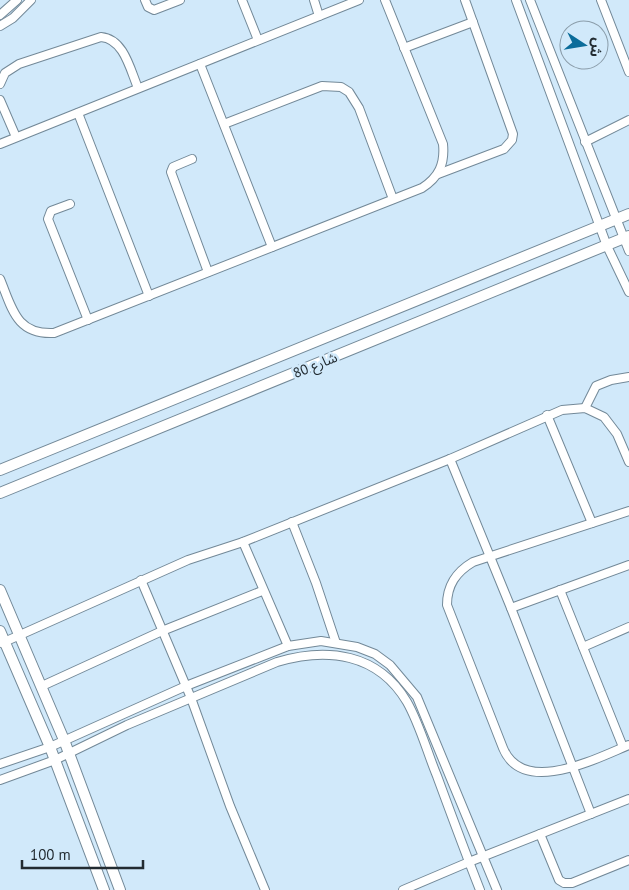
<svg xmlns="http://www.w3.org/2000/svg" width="629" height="890" font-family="'PT Sans','Noto Sans Arabic',sans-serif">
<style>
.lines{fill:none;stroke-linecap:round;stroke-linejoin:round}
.minor-casing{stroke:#738998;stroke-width:10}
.tertiary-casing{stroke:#738998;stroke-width:12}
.minor{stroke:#fff;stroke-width:8}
.tertiary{stroke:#fff;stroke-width:10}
.labels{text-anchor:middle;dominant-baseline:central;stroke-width:5;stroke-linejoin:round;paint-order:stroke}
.street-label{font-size:14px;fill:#222b31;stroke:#d1e9fa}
</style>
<rect width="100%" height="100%" fill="#d1e9fa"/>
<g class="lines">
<defs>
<g id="minor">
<path d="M 145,0 L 148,7 L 154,10 L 180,0"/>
<path d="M 242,0 L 258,40"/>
<path d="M 314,0 L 319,16"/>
<path d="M 516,0 L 607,246 L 629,292"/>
<path d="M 530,0 L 629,251"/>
<path d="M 601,0 L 629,72"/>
<path d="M 0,15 L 17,0"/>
<path d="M 0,26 L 13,18 L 31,0"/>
<path d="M 404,48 L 473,22"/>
<path d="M 200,64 L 272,247"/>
<path d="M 0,84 L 5,73 L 19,64 L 101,37 C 124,39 130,69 138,88"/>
<path d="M 0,100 L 16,137"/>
<path d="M 78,113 L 149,296"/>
<path d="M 224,124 L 322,86 L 341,87 L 349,92 L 359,108 L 393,199"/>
<path d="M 585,142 L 629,120"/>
<path d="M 0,144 L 359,0"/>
<path d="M 192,159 L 173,167 L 171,172 L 208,272"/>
<path d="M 438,174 L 504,149 L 512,140 L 513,134 L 465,0"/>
<path d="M 70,204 L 51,211 L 48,219 L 88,320"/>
<path d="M 0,279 C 12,308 16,335 54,333 L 422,188 C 439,177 445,164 443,144 L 385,0"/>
<path d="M 585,408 L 596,386 L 611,380 L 629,377"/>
<path d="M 547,415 L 592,523"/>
<path d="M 450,459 L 511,608 L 591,814"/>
<path d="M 629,511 L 473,562 C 456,572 447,585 447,605 L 503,748 C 523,797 597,758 629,745"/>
<path d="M 292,522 L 316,583 L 336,643"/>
<path d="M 243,542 L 288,646"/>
<path d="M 141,580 L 191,698 L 230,806 L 265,890"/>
<path d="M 560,590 L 623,747"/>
<path d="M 511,608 L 629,565"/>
<path d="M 2,643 L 188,560 L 243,542 L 450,459 L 562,410 L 585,408 L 604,417 L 617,434 L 629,462"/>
<path d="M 583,647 L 629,627"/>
<path d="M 42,686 L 162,631 L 262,591"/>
<path d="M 0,764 L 50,747 L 186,686 L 288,646 L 321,641 L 357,647 L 375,654 L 390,665 L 417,697 L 497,890"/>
<path d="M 0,780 L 55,760 L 127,725 L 277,662 C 327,647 378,653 407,702 C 420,725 427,752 437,776 C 451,814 465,852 480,890"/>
<path d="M 540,834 L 559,880 L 564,883 L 572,883 L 629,860"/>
<path d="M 403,890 L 469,862 L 629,799"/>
</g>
<g id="tertiary">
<path d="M 0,470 L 629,214"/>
<path d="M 0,493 L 629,236"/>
<path d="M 0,590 L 64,740 L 120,890"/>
<path d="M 0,631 L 50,747 L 104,890"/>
</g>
</defs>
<use href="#minor" class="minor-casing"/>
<use href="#tertiary" class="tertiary-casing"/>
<use href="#minor" class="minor"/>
<use href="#tertiary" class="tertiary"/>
</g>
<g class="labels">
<g class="street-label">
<text transform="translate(315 365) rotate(-22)">شارع 80</text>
</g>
</g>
<g transform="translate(584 45) rotate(102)"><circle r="24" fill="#d1e9fa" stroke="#8b9daa"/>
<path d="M0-4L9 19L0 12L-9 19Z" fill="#0b6c9a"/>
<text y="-8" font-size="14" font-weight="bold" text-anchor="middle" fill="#222b31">ش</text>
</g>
<path d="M22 860v8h121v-8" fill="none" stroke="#222b31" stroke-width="2.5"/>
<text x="30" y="860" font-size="15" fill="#222b31" stroke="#d1e9fa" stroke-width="4" paint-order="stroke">100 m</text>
</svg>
